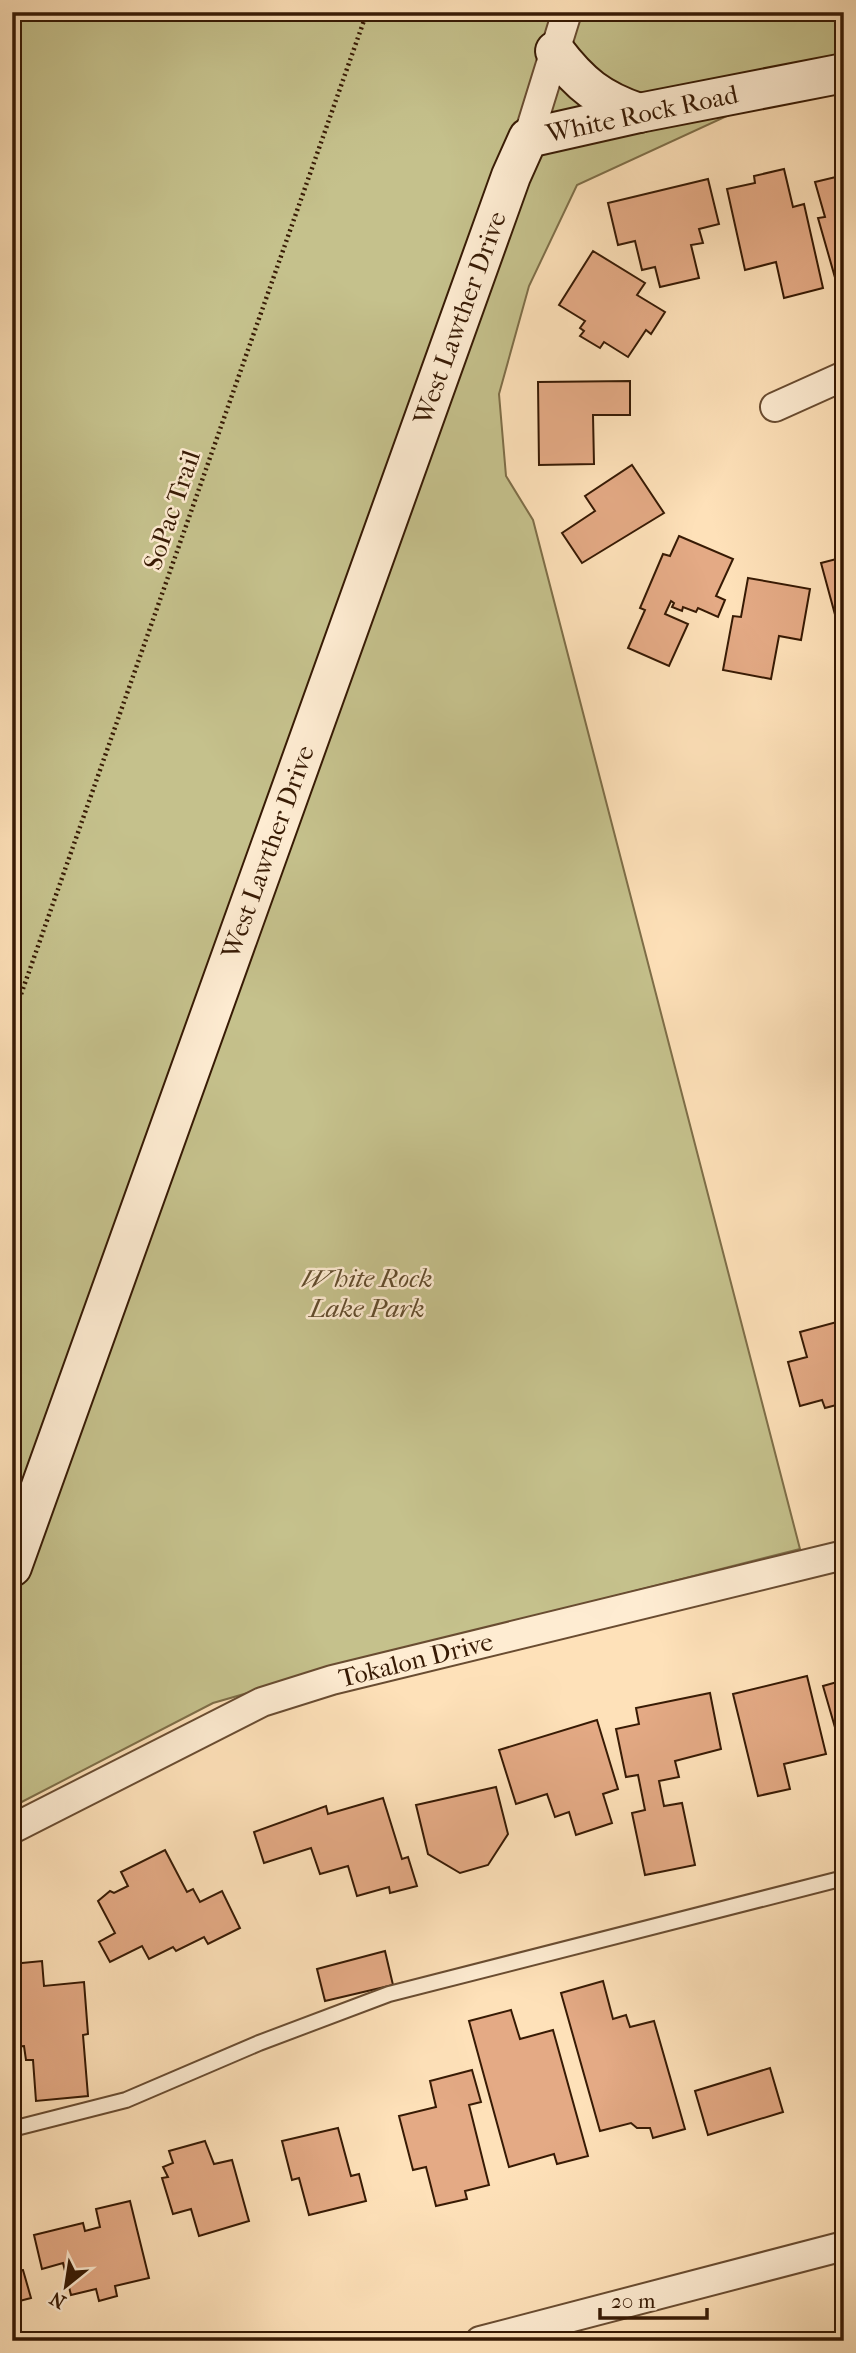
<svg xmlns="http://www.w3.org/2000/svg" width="856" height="2353" font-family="'IM FELL French Canon',serif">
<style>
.green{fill:#c5c18c;stroke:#7e6e48;stroke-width:2}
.building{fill:#e4aa85;stroke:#371a04;stroke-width:2}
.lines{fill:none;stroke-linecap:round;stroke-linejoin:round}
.lane-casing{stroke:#694c31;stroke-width:18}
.street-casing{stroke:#694c31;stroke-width:32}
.secondary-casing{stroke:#371a04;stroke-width:42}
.path{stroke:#371a04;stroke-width:4.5;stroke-dasharray:2 3.5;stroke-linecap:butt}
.lane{stroke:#feecd2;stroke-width:14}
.street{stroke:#feecd2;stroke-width:28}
.secondary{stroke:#feecd2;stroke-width:38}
.labels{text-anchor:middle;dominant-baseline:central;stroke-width:5;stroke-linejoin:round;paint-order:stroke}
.street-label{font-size:26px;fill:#371a04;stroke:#feecd2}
.park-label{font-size:26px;font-style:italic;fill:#624c2d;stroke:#feecd2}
</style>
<rect width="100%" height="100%" fill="#fee1b9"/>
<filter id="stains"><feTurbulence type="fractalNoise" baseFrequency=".00286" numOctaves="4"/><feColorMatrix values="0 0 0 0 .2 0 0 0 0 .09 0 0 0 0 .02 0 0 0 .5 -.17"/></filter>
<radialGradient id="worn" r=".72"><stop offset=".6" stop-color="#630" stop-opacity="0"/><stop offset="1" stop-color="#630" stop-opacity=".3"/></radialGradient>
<path class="green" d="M 12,12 L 844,12 L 844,62 L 577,185 L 529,286 L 499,394 L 506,476 L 533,520 L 800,1549 L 359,1661 L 213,1703 L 12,1807 Z"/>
<g class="building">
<path d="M 784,169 L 793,207 L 804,204 L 823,288 L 784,298 L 776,262 L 745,270 L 727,189 L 755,183 L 754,176 Z"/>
<path d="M 844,175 L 844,287 L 838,288 L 818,218 L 825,217 L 815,182 Z"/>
<path d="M 708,179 L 719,224 L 699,229 L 703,243 L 691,245 L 699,278 L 660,287 L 655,267 L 642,270 L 635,241 L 618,245 L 608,203 Z"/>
<path d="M 593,251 L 645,283 L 637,295 L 665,312 L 651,334 L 646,330 L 628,357 L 604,342 L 600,348 L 580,336 L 584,331 L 580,328 L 585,321 L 559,305 Z"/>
<path d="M 630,381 L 630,415 L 593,415 L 594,464 L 539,465 L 538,382 Z"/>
<path d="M 632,465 L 664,513 L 582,563 L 562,533 L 595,511 L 585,496 Z"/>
<path d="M 679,536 L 733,559 L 716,596 L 725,600 L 718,617 L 698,608 L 696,612 L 683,607 L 682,611 L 672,607 L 674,603 L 671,601 L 665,614 L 688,624 L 669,666 L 628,648 L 645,610 L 640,608 L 663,554 L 670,556 Z"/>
<path d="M 844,557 L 844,632 L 840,633 L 821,563 Z"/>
<path d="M 748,578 L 810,589 L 801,640 L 779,636 L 771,679 L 723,670 L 733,616 L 741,617 Z"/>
<path d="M 844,1320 L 844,1403 L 825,1408 L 822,1400 L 800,1406 L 788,1362 L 807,1357 L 800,1332 Z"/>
<path d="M 807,1676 L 826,1754 L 784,1764 L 790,1789 L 758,1796 L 733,1694 Z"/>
<path d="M 844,1680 L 844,1754 L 843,1755 L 823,1686 Z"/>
<path d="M 710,1693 L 721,1749 L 675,1761 L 679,1777 L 659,1781 L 664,1806 L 682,1803 L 695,1865 L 645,1875 L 632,1813 L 645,1810 L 638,1775 L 626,1777 L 616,1729 L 639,1724 L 636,1708 Z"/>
<path d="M 597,1720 L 618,1789 L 603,1794 L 612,1823 L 576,1835 L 569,1812 L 555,1817 L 547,1794 L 516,1804 L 499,1750 Z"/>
<path d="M 496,1787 L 508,1834 L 488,1865 L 460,1873 L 428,1854 L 416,1805 Z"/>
<path d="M 383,1798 L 402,1859 L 408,1857 L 417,1886 L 390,1893 L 389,1887 L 357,1896 L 348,1866 L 320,1874 L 311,1848 L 264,1863 L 254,1832 L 326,1806 L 328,1814 Z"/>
<path d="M 165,1850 L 187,1892 L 193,1889 L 200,1902 L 222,1891 L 240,1928 L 208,1944 L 204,1937 L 176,1951 L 173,1947 L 149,1959 L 142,1946 L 110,1962 L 99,1942 L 115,1933 L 98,1901 L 110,1891 L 114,1893 L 128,1886 L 121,1872 Z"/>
<path d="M 385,1951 L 393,1985 L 325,2001 L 317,1969 Z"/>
<path d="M 42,1961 L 44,1986 L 84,1982 L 88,2034 L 83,2035 L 88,2096 L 36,2101 L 33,2060 L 26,2060 L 24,2046 L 12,2047 L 12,1964 Z"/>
<path d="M 603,1981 L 613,2019 L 626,2015 L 630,2027 L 654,2021 L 685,2129 L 653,2138 L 650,2128 L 637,2128 L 631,2123 L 600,2131 L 561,1993 Z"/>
<path d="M 511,2010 L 520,2039 L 553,2030 L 588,2156 L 557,2164 L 554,2154 L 509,2167 L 469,2021 Z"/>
<path d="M 770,2068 L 783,2112 L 708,2135 L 695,2091 Z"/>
<path d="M 472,2070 L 481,2102 L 469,2105 L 489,2185 L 465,2191 L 467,2199 L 436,2206 L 426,2167 L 413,2170 L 399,2116 L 436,2107 L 430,2081 Z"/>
<path d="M 338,2128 L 351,2176 L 359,2174 L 366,2201 L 309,2215 L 299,2178 L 292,2180 L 282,2141 Z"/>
<path d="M 205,2141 L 214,2164 L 232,2160 L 249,2221 L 199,2236 L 191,2209 L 173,2214 L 162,2178 L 168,2177 L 163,2167 L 173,2163 L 169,2151 Z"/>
<path d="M 130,2201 L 149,2278 L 115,2286 L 117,2296 L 99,2301 L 96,2289 L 71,2295 L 63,2263 L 42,2269 L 34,2235 L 83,2223 L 85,2231 L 100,2227 L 96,2209 Z"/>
<path d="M 12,2263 L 14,2271 L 23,2270 L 31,2298 L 12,2303 Z"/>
</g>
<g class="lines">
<defs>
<path id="lane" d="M 12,2129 L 126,2100 L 259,2043 L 389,1994 L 844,1878"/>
<g id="street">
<path d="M 528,138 L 567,12"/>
<path d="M 775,407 L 844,376"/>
<path d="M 12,1829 L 262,1702 L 332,1680 L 844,1555"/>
<path d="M 480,2341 L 844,2246"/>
</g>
<g id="secondary">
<path d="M 555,51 C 580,84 600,100 639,113"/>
<path d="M 12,1567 L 511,176 L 528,138 L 639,113 L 844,73"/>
</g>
</defs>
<use href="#lane" class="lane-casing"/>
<use href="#street" class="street-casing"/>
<use href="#secondary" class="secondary-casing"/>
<path class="path" d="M 12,1020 L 367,12"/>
<use href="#lane" class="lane"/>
<use href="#street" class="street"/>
<use href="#secondary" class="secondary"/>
</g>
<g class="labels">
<g class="street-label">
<text transform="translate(642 114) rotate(-12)">White Rock Road</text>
<text transform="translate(460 318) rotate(-70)">West Lawther Drive</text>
<text transform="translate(172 510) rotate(-71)">SoPac Trail</text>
<text transform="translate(268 852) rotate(-70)">West Lawther Drive</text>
<text transform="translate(416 1660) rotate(-14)">Tokalon Drive</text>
</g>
<g class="park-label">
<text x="367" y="1278">White Rock<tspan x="367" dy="30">Lake Park</tspan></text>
</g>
</g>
<rect width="856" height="2353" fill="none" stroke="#fee1b9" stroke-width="42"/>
<rect x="14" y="14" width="828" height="2325" fill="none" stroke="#371a04" stroke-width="3.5"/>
<rect x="21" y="21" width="814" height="2311" fill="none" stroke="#371a04" stroke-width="2"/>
<g transform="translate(66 2286) rotate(210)" stroke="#feecd2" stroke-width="5" paint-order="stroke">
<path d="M0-5L12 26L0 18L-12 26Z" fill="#371a04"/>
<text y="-10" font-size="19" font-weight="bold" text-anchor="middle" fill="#371a04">N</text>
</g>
<path d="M600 2308v10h107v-10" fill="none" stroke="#371a04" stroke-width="3.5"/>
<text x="611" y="2308" font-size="21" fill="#371a04" stroke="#feecd2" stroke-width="5" paint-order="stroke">20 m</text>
<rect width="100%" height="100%" filter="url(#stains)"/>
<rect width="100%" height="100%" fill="url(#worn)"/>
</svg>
